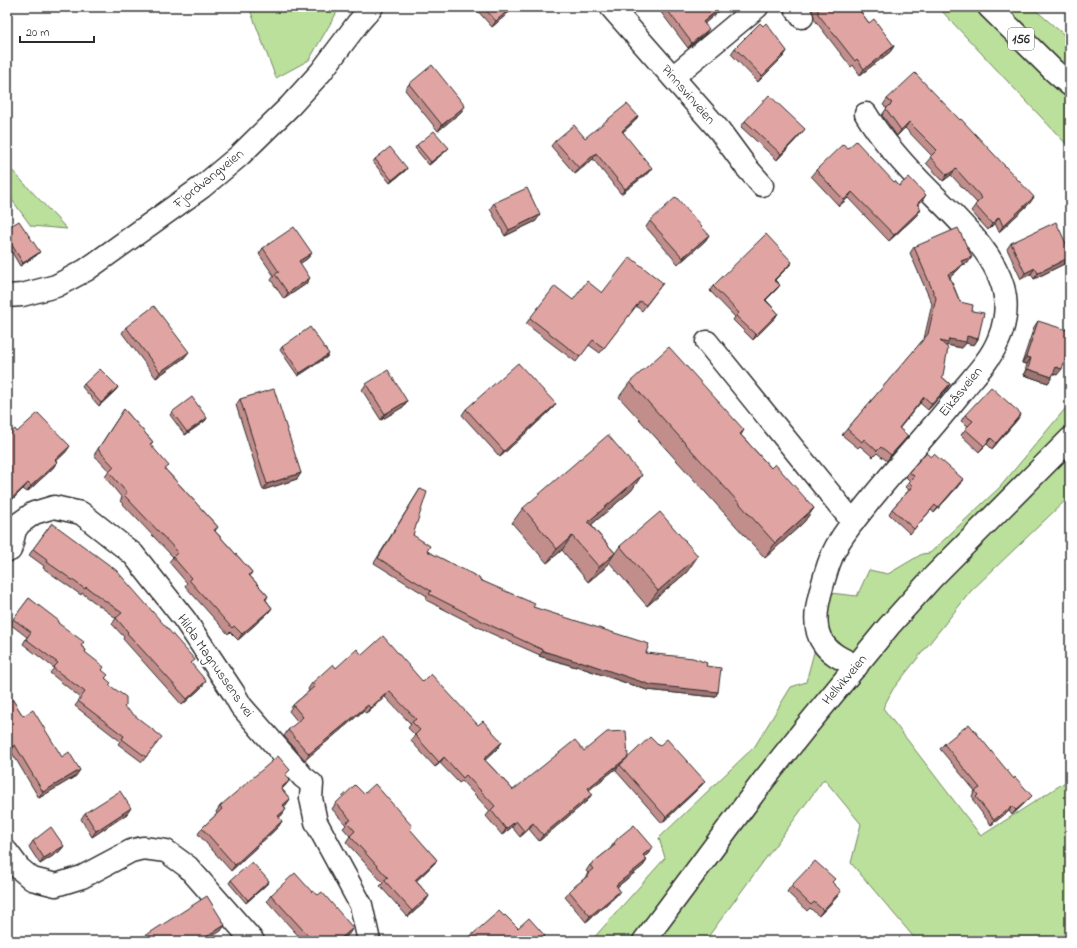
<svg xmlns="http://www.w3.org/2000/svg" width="1077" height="948" font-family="'Indie Flower',sans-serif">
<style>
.green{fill:#bbe09b;stroke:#738663}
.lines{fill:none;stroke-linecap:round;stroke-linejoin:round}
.street-casing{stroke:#2b2b2b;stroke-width:25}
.secondary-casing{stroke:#2b2b2b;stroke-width:25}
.primary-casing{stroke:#2b2b2b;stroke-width:25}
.street{stroke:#fff;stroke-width:22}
.secondary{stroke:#fff;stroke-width:22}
.primary{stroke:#fff;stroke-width:22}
.wall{fill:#c18e8c;stroke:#2b2b2b}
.shaded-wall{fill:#9d7472;stroke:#2b2b2b}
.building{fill:#e0a5a3;stroke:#2b2b2b}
.labels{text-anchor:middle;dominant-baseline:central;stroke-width:4;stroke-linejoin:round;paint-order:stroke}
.shield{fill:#fff;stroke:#6b6b6b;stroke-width:1}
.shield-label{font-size:13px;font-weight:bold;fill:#2b2b2b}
.street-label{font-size:14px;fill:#2b2b2b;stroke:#fff}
</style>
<rect width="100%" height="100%" fill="#fff"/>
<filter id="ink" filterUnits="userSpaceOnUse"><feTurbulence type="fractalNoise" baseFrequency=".025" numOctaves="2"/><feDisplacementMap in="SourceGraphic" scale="8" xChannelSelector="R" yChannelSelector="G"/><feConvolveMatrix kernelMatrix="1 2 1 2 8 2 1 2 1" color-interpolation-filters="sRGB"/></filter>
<g filter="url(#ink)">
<g class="green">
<path d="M 249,7 L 340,7 L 309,60 L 276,78 Z"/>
<path d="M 938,7 L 1032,7 L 1062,33 L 1070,38 L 1070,148 Z"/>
<path d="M 7,165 L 67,229 L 31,226 L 7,193 Z"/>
<path d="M 1070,403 L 1070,496 L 971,591 L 893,689 L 883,708 L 981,836 L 1070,779 L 1070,941 L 917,941 L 851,863 L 861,824 L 824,779 L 705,941 L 591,941 L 665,858 L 659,838 L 755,746 L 791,687 L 806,682 L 830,593 L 857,596 L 869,570 L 888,574 L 922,554 L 930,553 L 1000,487 Z"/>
</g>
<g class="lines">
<defs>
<g id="street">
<path d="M 611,7 L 719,130 L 747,168 L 762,185"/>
<path d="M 795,7 L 802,17"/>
<path d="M 673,77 L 757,7"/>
<path d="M 7,296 L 22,295 L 56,286 L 86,270 L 202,187 L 239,156 L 290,106 L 321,72 L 358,23 L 372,7"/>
<path d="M 707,342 L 853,522"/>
<path d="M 10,550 L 15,530 L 20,523 L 34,513 L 54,507 L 81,513 L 133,554 L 185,620 L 233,692 L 241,706 L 303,777 L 312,784 L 311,798 L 316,822 L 361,905 L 369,941"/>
<path d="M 857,666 C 845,660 831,655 823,643 C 813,629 816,610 820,594 C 825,576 829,558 839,542 C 848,527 860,513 872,498 C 901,462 933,428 962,391 C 975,375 990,360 998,341 C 1004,328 1007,311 1005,297 C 1000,253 946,209 917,178 C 898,158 880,137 866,114"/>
<path d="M 7,852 L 19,868 L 32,879 L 56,885 L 82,877 L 131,851 L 143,848 L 166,851 L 188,867 L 253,941"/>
</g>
<path id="secondary" d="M 644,941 L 763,781 L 806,727 L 889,626 L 933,577 L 1070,439"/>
<path id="primary" d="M 989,7 L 1054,71 L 1070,85"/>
</defs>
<use href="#street" class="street-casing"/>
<use href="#secondary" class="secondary-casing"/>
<use href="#primary" class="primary-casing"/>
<use href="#street" class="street"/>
<use href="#secondary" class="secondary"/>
<use href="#primary" class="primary"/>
</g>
<g class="wall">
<path d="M 476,7 L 515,7 L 492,27 L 475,8 Z"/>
<path d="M 657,7 L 722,7 L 718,12 L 705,23 L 705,34 L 688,48 Z"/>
<path d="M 810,7 L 857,7 L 869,23 L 894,46 L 890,52 L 860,75 L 853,65 L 851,67 L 814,19 L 814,16 L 812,10 Z"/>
<path d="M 735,48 L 787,51 L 783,57 L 758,82 L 731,54 Z"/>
<path d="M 409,84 L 465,106 L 461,112 L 438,131 L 405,90 Z"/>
<path d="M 887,99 L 1030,203 L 999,232 L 995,223 L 988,230 L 971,211 L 977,203 L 951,175 L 943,181 L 926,163 L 932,156 L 905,128 L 897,136 L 882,115 L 887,108 L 883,105 Z"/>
<path d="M 638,116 L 634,122 L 623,132 L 648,173 L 621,194 L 593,159 L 575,174 L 551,146 L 555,141 L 585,138 Z"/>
<path d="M 745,121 L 800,135 L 777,160 L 741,127 Z"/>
<path d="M 417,145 L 449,148 L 446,151 L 429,165 L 415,148 Z"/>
<path d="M 848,148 L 894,182 L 922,201 L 918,205 L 917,215 L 889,241 L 848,198 L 839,206 L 811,176 L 816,170 Z"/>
<path d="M 375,159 L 407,168 L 405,171 L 390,183 L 373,162 Z"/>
<path d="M 494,203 L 536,221 L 505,236 L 490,209 Z"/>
<path d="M 650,221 L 709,235 L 705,241 L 682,261 L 681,261 L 678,264 L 646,227 Z"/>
<path d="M 7,228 L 37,255 L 20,266 L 7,244 Z"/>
<path d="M 1011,243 L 1070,252 L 1070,259 L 1068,262 L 1034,279 L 1031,274 L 1021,279 L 1007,249 Z"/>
<path d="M 914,247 L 968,263 L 962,265 L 958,270 L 950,277 L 960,302 L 972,311 L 978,339 L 974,345 L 966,343 L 962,348 L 947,345 L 942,377 L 950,384 L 946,390 L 928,410 L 920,403 L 899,428 L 908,436 L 903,442 L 887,461 L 877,453 L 873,457 L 860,446 L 858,448 L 842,435 L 847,429 L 924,339 L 932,304 L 910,253 Z"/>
<path d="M 263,248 L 312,253 L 307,259 L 300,263 L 306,284 L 284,299 L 271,280 L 274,276 L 259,254 Z"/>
<path d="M 792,262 L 789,266 L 775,280 L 780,285 L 776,290 L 766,300 L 778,313 L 775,318 L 753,340 L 733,320 L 735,317 L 710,291 L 713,286 Z"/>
<path d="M 663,283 L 642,311 L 636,306 L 600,353 L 589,345 L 576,362 L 526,324 L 530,318 L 573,300 L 602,293 Z"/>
<path d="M 1038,321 L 1057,375 L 1053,373 L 1052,377 L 1048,383 L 1024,375 L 1027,364 L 1022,363 L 1034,327 Z"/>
<path d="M 126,327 L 184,358 L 156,378 L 122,333 Z"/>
<path d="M 282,347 L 327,357 L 298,376 L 280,350 Z"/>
<path d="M 630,382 L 744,430 L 741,435 L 771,468 L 814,508 L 804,522 L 765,558 L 619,397 Z"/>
<path d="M 84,384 L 118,387 L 116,390 L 99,406 L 82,387 Z"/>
<path d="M 366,384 L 407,401 L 403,407 L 381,420 L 362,390 Z"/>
<path d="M 240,399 L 301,473 L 297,479 L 263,490 L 236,405 Z"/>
<path d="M 556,404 L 551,410 L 500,457 L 462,415 L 466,409 Z"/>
<path d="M 124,409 L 153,442 L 150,445 L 166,470 L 218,527 L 215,531 L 252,572 L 250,576 L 268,596 L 266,600 L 272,608 L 268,613 L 238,640 L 230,632 L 228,634 L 185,586 L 187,583 L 169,562 L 173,557 L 120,501 L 122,498 L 105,477 L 109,471 L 94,455 Z"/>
<path d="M 172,412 L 207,418 L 205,421 L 185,435 L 170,415 Z"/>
<path d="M 1021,414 L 1017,420 L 992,449 L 987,444 L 979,452 L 961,435 L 968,426 L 961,421 L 965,415 Z"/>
<path d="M 17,432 L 66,452 L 56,461 L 53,468 L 27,492 L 23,489 Z"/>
<path d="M 931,457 L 963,479 L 960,484 L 934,513 L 931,510 L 910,534 L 889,514 L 892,509 L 909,490 L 905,487 L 910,481 L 906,477 L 909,472 Z"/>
<path d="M 420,489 L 413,535 L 427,551 L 480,580 L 533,607 L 646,653 L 706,666 L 718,692 L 715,697 L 647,690 L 576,666 L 576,667 L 539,656 L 540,655 L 488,632 L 426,600 L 427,596 L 374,563 Z"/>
<path d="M 632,490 L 591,525 L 615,553 L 620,546 L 687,572 L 647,606 L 609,562 L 605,568 L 588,582 L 562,550 L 547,563 L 512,523 L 523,508 Z"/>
<path d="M 52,523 L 192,664 L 202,687 L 182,705 L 123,639 L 124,637 L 112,624 L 116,618 L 82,593 L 81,595 L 43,568 L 44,566 L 29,555 Z"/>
<path d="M 1070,582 L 1070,594 L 1066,587 Z"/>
<path d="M 29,598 L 58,623 L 81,646 L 86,650 L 85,652 L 102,670 L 106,679 L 124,707 L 158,742 L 142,762 L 118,744 L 120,741 L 75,706 L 81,698 L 50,673 L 54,668 L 23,644 L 27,637 L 10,624 Z"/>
<path d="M 362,655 L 423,682 L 478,725 L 502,742 L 498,748 L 485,760 L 513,790 L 584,751 L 628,757 L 626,759 L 659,746 L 705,781 L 701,786 L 662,823 L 616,771 L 618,767 L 589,790 L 588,800 L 539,841 L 529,829 L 520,837 L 512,827 L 502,835 L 486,816 L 490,811 L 462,781 L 459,783 L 440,763 L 435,767 L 411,741 L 415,735 L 408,728 L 411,724 L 385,697 L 366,713 L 363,711 L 305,760 L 284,736 L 288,730 L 298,722 L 289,711 L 293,705 L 309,691 L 308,689 L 312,683 L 336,668 Z"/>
<path d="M 1070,659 L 1070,673 L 1065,666 Z"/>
<path d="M 7,691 L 23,716 L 62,757 L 76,776 L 39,798 L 11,751 L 7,753 Z"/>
<path d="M 944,744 L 1028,800 L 1012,815 L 1009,811 L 991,825 L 973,801 L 974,799 L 972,796 L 975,791 L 940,749 Z"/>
<path d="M 286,776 L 285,786 L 282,789 L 290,799 L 284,807 L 282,815 L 279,818 L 282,821 L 278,827 L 231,871 L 198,834 L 202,828 L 217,814 L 216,812 L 220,806 Z"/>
<path d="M 364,794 L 410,830 L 437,860 L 433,865 L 416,881 L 429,896 L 425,902 L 408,917 L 380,886 L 383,883 L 346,842 L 350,836 L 343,828 L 346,825 L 332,809 L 336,803 Z"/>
<path d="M 85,813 L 127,814 L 92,837 L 81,819 Z"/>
<path d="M 33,841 L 64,846 L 59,852 L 40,864 L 29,847 Z"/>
<path d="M 614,843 L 649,853 L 644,857 L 647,860 L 643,866 L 617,887 L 616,896 L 586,922 L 565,897 L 569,891 L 584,879 L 588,873 L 586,871 L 590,865 L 610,849 Z"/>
<path d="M 231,880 L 269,881 L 267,884 L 246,903 L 229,883 Z"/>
<path d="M 832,883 L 837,897 L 819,916 L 810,908 L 807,911 L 787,892 L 791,886 Z"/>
<path d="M 271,895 L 349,934 L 341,941 L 303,941 L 267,901 Z"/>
</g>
<g class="shaded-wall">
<path d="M 512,7 L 515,7 L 492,27 L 496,21 Z"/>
<path d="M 722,7 L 718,12 L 700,27 L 703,22 Z"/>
<path d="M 709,29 L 705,34 L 688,48 L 692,43 Z"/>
<path d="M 894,46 L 890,52 L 860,75 L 864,69 Z"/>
<path d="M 787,51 L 783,57 L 758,82 L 762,76 Z"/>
<path d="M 465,106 L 461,112 L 438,131 L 442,125 Z"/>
<path d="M 638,116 L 634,122 L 618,136 L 622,131 Z"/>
<path d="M 909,122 L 905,128 L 897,136 L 901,130 Z"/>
<path d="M 805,129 L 800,135 L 777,160 L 781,154 Z"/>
<path d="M 449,148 L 446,151 L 429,165 L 431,162 Z"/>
<path d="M 596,153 L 593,159 L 575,174 L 579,168 Z"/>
<path d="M 407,168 L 405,171 L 390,183 L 392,180 Z"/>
<path d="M 652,168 L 648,173 L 621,194 L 625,189 Z"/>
<path d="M 956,169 L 951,175 L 943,181 L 947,175 Z"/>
<path d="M 852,192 L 848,198 L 839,206 L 844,200 Z"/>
<path d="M 926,195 L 922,201 L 913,210 L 917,204 Z"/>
<path d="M 1034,197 L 1030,203 L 999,232 L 1003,226 Z"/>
<path d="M 921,209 L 917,215 L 889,241 L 894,235 Z"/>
<path d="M 540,215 L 536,221 L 505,236 L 509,230 Z"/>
<path d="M 999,217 L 995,223 L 988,230 L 992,224 Z"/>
<path d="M 709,235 L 705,241 L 682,261 L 686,255 Z"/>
<path d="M 40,252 L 37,255 L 20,266 L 23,263 Z"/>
<path d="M 312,253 L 307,259 L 295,267 L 299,261 Z"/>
<path d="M 972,257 L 968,263 L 962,265 L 958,270 L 950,277 L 944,280 L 948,274 L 961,261 Z"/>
<path d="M 1070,257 L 1070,259 L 1068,262 L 1034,279 L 1038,273 Z"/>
<path d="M 792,262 L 789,266 L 771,284 L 774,280 Z"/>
<path d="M 1035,268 L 1031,274 L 1021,279 L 1025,273 Z"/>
<path d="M 310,278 L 306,284 L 284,299 L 288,293 Z"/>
<path d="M 780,285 L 776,290 L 762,304 L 765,300 Z"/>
<path d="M 778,313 L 775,318 L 753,340 L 756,335 Z"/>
<path d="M 967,336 L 978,339 L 974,345 L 966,343 L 962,348 L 947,345 L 944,349 L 940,341 Z"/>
<path d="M 189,352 L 184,358 L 156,378 L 160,372 Z"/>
<path d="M 329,354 L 327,357 L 298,376 L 300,373 Z"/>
<path d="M 1026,357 L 1031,358 L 1027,364 L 1022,363 Z"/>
<path d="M 1056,367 L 1062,369 L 1057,375 L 1052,373 Z"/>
<path d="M 1028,369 L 1052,377 L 1048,383 L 1024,375 Z"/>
<path d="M 950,384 L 946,390 L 928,410 L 932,404 Z"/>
<path d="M 118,387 L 116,390 L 99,406 L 101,403 Z"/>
<path d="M 924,397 L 920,403 L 895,434 L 899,428 Z"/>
<path d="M 407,401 L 403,407 L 381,420 L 385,414 Z"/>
<path d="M 556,404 L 551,410 L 500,457 L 504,451 Z"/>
<path d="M 1021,414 L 1017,420 L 992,449 L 996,443 Z"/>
<path d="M 207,418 L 205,421 L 185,435 L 187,432 Z"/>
<path d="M 908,436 L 903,442 L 887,461 L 891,455 Z"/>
<path d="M 991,438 L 987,444 L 979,452 L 984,446 Z"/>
<path d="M 70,446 L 66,452 L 51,466 L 55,460 Z"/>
<path d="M 57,462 L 53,468 L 27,492 L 31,486 Z"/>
<path d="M 301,473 L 297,479 L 263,490 L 267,484 Z"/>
<path d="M 642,475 L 632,490 L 577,537 L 588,522 Z"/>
<path d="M 963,479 L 960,484 L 934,513 L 938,508 Z"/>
<path d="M 28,483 L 23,489 L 7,505 L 7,503 Z"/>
<path d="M 814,508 L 804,522 L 765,558 L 775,543 Z"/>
<path d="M 572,536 L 562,550 L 547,563 L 557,549 Z"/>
<path d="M 615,553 L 605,568 L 588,582 L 599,567 Z"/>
<path d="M 698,556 L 687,572 L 647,606 L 658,591 Z"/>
<path d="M 272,608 L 268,613 L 238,640 L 242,634 Z"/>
<path d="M 543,651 L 580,661 L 718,692 L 715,697 L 647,690 L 576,666 L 576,667 L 539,656 Z"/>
<path d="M 206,681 L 202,687 L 182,705 L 187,699 Z"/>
<path d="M 389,691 L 385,697 L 366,713 L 370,708 Z"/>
<path d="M 368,705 L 363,711 L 305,760 L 309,754 Z"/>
<path d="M 502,742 L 498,748 L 480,765 L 484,759 Z"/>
<path d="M 15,745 L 11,751 L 7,753 L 8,749 Z"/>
<path d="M 444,757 L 440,763 L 435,767 L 439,762 Z"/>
<path d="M 628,757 L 624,763 L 620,765 L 618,767 L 584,794 L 588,788 Z"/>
<path d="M 80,770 L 76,776 L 39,798 L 43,792 Z"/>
<path d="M 290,780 L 285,786 L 276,794 L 281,788 Z"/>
<path d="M 705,781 L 701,786 L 662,823 L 666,817 Z"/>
<path d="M 592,794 L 588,800 L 539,841 L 543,835 Z"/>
<path d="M 1032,796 L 1028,800 L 1012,815 L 1016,810 Z"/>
<path d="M 290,799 L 286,805 L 279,811 L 283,805 Z"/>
<path d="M 1012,806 L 1009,811 L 991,825 L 994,820 Z"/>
<path d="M 131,808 L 127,814 L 92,837 L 96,831 Z"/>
<path d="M 286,809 L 282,815 L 274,822 L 278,816 Z"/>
<path d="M 282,821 L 278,827 L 231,871 L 235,865 Z"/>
<path d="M 516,821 L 512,827 L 502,835 L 506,829 Z"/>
<path d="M 533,823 L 529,829 L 520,837 L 524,831 Z"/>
<path d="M 64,846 L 59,852 L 40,864 L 44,858 Z"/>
<path d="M 653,847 L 649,853 L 639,861 L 643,855 Z"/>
<path d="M 437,860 L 433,865 L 411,886 L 415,880 Z"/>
<path d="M 647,860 L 643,866 L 612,891 L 616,885 Z"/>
<path d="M 269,881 L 267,884 L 246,903 L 248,900 Z"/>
<path d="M 620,891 L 616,896 L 586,922 L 590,916 Z"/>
<path d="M 841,891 L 837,897 L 819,916 L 823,910 Z"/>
<path d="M 429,896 L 425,902 L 408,917 L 412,911 Z"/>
<path d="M 225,925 L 221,931 L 205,941 L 200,941 Z"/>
<path d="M 353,928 L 349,934 L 341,941 L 338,941 Z"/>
</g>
<g class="building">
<path d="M 483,7 L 512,7 L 496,21 Z"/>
<path d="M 665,7 L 721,7 L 703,22 L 709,29 L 692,43 Z"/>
<path d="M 817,7 L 857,7 L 869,23 L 874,19 L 894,46 L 864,69 L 857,59 L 855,61 L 818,14 L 818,10 Z"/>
<path d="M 760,23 L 763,26 L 766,23 L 787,51 L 762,76 L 735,48 Z"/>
<path d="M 432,65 L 465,106 L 442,125 L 409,84 Z"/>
<path d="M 915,73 L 960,120 L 961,119 L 1034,197 L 1003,226 L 999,217 L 992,224 L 975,205 L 982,198 L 956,169 L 947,175 L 930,157 L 937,150 L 909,122 L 901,130 L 886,109 L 892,103 L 887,99 Z"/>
<path d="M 769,95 L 805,129 L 781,154 L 745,121 Z"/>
<path d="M 627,104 L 638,116 L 622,131 L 652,168 L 625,189 L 596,153 L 579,168 L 555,141 L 574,125 L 585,138 Z"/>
<path d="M 434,131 L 449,148 L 431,162 L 417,145 Z"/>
<path d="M 856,141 L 894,182 L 895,181 L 899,186 L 909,177 L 926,195 L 917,204 L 921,209 L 894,235 L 852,192 L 844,200 L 816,170 L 843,144 L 848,148 Z"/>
<path d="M 390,147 L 407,168 L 392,180 L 375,159 Z"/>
<path d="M 527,188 L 540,215 L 509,230 L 494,203 Z"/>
<path d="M 676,197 L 709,235 L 686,255 L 685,255 L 683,258 L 650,221 Z"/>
<path d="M 19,221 L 40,252 L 23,263 L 7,237 L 7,228 Z"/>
<path d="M 1056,222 L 1070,252 L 1070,257 L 1038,273 L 1035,268 L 1025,273 L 1011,243 Z"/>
<path d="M 294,227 L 312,253 L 299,261 L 310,278 L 288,293 L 275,274 L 279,272 L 263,248 Z"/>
<path d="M 958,228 L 972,257 L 961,261 L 963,264 L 955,271 L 948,274 L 960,302 L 973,305 L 972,311 L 984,313 L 978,339 L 967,336 L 966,342 L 949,339 L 948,343 L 940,341 L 948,348 L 943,375 L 942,377 L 950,384 L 932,404 L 924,397 L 899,428 L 908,436 L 891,455 L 881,447 L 877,451 L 864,439 L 862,442 L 847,429 L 928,334 L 936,298 L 914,247 Z"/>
<path d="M 766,234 L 792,262 L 774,280 L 780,285 L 765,300 L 778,313 L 756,335 L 736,316 L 739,313 L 713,286 Z"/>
<path d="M 630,257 L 663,283 L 646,305 L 640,301 L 604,348 L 593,340 L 580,357 L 530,318 L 555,286 L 573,300 L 587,281 L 602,293 Z"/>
<path d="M 154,306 L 189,352 L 160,372 L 126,327 Z"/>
<path d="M 1038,321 L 1070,331 L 1070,344 L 1062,369 L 1056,367 L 1052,377 L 1028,369 L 1031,358 L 1026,357 Z"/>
<path d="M 310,327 L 329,354 L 300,373 L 282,347 Z"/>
<path d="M 669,347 L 744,430 L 740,434 L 771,468 L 775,464 L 814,508 L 775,543 L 630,382 Z"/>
<path d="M 518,363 L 556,404 L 504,451 L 466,409 Z"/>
<path d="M 100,369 L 118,387 L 101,403 L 84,384 Z"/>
<path d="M 388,370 L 407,401 L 385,414 L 366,384 Z"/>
<path d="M 991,387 L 1021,414 L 996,443 L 991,438 L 984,446 L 965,429 L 973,421 L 965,415 Z"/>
<path d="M 274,389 L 301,473 L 267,484 L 240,399 Z"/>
<path d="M 192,397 L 207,418 L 187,432 L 172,412 Z"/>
<path d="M 124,409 L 153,442 L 150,444 L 169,466 L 165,469 L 218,527 L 214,530 L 252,572 L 249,575 L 268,596 L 265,599 L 272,608 L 242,634 L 234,626 L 232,628 L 189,580 L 191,578 L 173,557 L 178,552 L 124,495 L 127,493 L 109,472 L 114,467 L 98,449 Z"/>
<path d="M 38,413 L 70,446 L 55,460 L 57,462 L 31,486 L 28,483 L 7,503 L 7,436 L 15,429 L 17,432 Z"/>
<path d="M 608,435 L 642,475 L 588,522 L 615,553 L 599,567 L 572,536 L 557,549 L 523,508 Z"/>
<path d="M 926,453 L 931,457 L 934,454 L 963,479 L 938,508 L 935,505 L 914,529 L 892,509 L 913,486 L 908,482 L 914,476 L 909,472 Z"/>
<path d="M 420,489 L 427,492 L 413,535 L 430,546 L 427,551 L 480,578 L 480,580 L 535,604 L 533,607 L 649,644 L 646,653 L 693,658 L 707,663 L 706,666 L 721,668 L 718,692 L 651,685 L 580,661 L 579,662 L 543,651 L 543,650 L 492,626 L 429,594 L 431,591 L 378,558 Z"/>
<path d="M 660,512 L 698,556 L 658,591 L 620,546 Z"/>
<path d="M 52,523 L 116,570 L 195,660 L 191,663 L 206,681 L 187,699 L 127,633 L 128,632 L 116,618 L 122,613 L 86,587 L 85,589 L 47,562 L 48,560 L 33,549 Z"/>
<path d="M 29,598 L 59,621 L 58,623 L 84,642 L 81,646 L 86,650 L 85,652 L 104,667 L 102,670 L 108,675 L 105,678 L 111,683 L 109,685 L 126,697 L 126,705 L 124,707 L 162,737 L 146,757 L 122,739 L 124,736 L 78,701 L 85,692 L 53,668 L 58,663 L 26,639 L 31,632 L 13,619 Z"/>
<path d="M 383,636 L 423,682 L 431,674 L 478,725 L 483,721 L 502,742 L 484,759 L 513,790 L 575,740 L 584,751 L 607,732 L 626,731 L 628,757 L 588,788 L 592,794 L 543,835 L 533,823 L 524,831 L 516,821 L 506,829 L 491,810 L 495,806 L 466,775 L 463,778 L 444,757 L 439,762 L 415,735 L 420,730 L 412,722 L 416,719 L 389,691 L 370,708 L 368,705 L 309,754 L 288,730 L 303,717 L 293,705 L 315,686 L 312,683 L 333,664 L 336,668 L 357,649 L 362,655 Z"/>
<path d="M 7,691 L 23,716 L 33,710 L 62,757 L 69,752 L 80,770 L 43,792 L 15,745 L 8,749 L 7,748 Z"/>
<path d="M 969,724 L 1014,779 L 1015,777 L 1032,796 L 1016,810 L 1012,806 L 994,820 L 976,797 L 978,795 L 975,791 L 980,788 L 944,744 Z"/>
<path d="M 650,737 L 659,746 L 667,739 L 705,781 L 666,817 L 620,765 Z"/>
<path d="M 278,756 L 290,770 L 285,775 L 290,780 L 281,788 L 290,799 L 283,805 L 286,809 L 278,816 L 282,821 L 235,865 L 202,828 L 222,809 L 220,806 Z"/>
<path d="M 375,784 L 412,826 L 410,829 L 437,860 L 415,880 L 429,896 L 412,911 L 384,880 L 388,878 L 350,836 L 355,831 L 347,822 L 351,820 L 336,803 L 355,785 L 364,794 Z"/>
<path d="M 120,791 L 131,808 L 96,831 L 85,813 Z"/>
<path d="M 634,825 L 653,847 L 643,855 L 647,860 L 616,885 L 620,891 L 590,916 L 569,891 L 589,875 L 588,873 L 593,869 L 590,865 L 615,845 L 614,843 L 618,838 Z"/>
<path d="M 51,827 L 64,846 L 44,858 L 33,841 Z"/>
<path d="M 815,861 L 835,879 L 832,882 L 841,891 L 823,910 L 814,902 L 811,905 L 791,886 Z"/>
<path d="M 252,862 L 269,881 L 248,900 L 231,880 Z"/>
<path d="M 295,873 L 312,892 L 313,891 L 318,895 L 322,892 L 353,928 L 338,941 L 313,941 L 271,895 Z"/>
<path d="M 207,896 L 225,925 L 200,941 L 137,941 Z"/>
<path d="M 499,911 L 504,916 L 505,915 L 518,928 L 529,918 L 545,936 L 540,941 L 465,941 Z"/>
</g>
</g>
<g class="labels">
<rect class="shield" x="1008" y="28" width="26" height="22" rx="3"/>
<g class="shield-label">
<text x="1021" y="39">156</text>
</g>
<g class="street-label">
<text transform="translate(688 95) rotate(49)">Pinnsvinveien</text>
<text transform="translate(209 179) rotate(-39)">Fjordvangveien</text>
<text transform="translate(961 392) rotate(-51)">Eikåsveien</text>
<text transform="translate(215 666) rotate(55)">Hilda Magnussens vei</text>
<text transform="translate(845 680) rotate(-50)">Hellvikveien</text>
</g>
</g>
<rect width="1077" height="948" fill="none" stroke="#fff" stroke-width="24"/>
<rect x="12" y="12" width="1053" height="924" fill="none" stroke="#2b2b2b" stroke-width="1.5" filter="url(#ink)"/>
<path d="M20 36v6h74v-6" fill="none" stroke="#2b2b2b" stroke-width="2"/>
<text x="26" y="36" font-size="12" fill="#2b2b2b" stroke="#ffffff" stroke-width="3" paint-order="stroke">20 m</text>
</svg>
